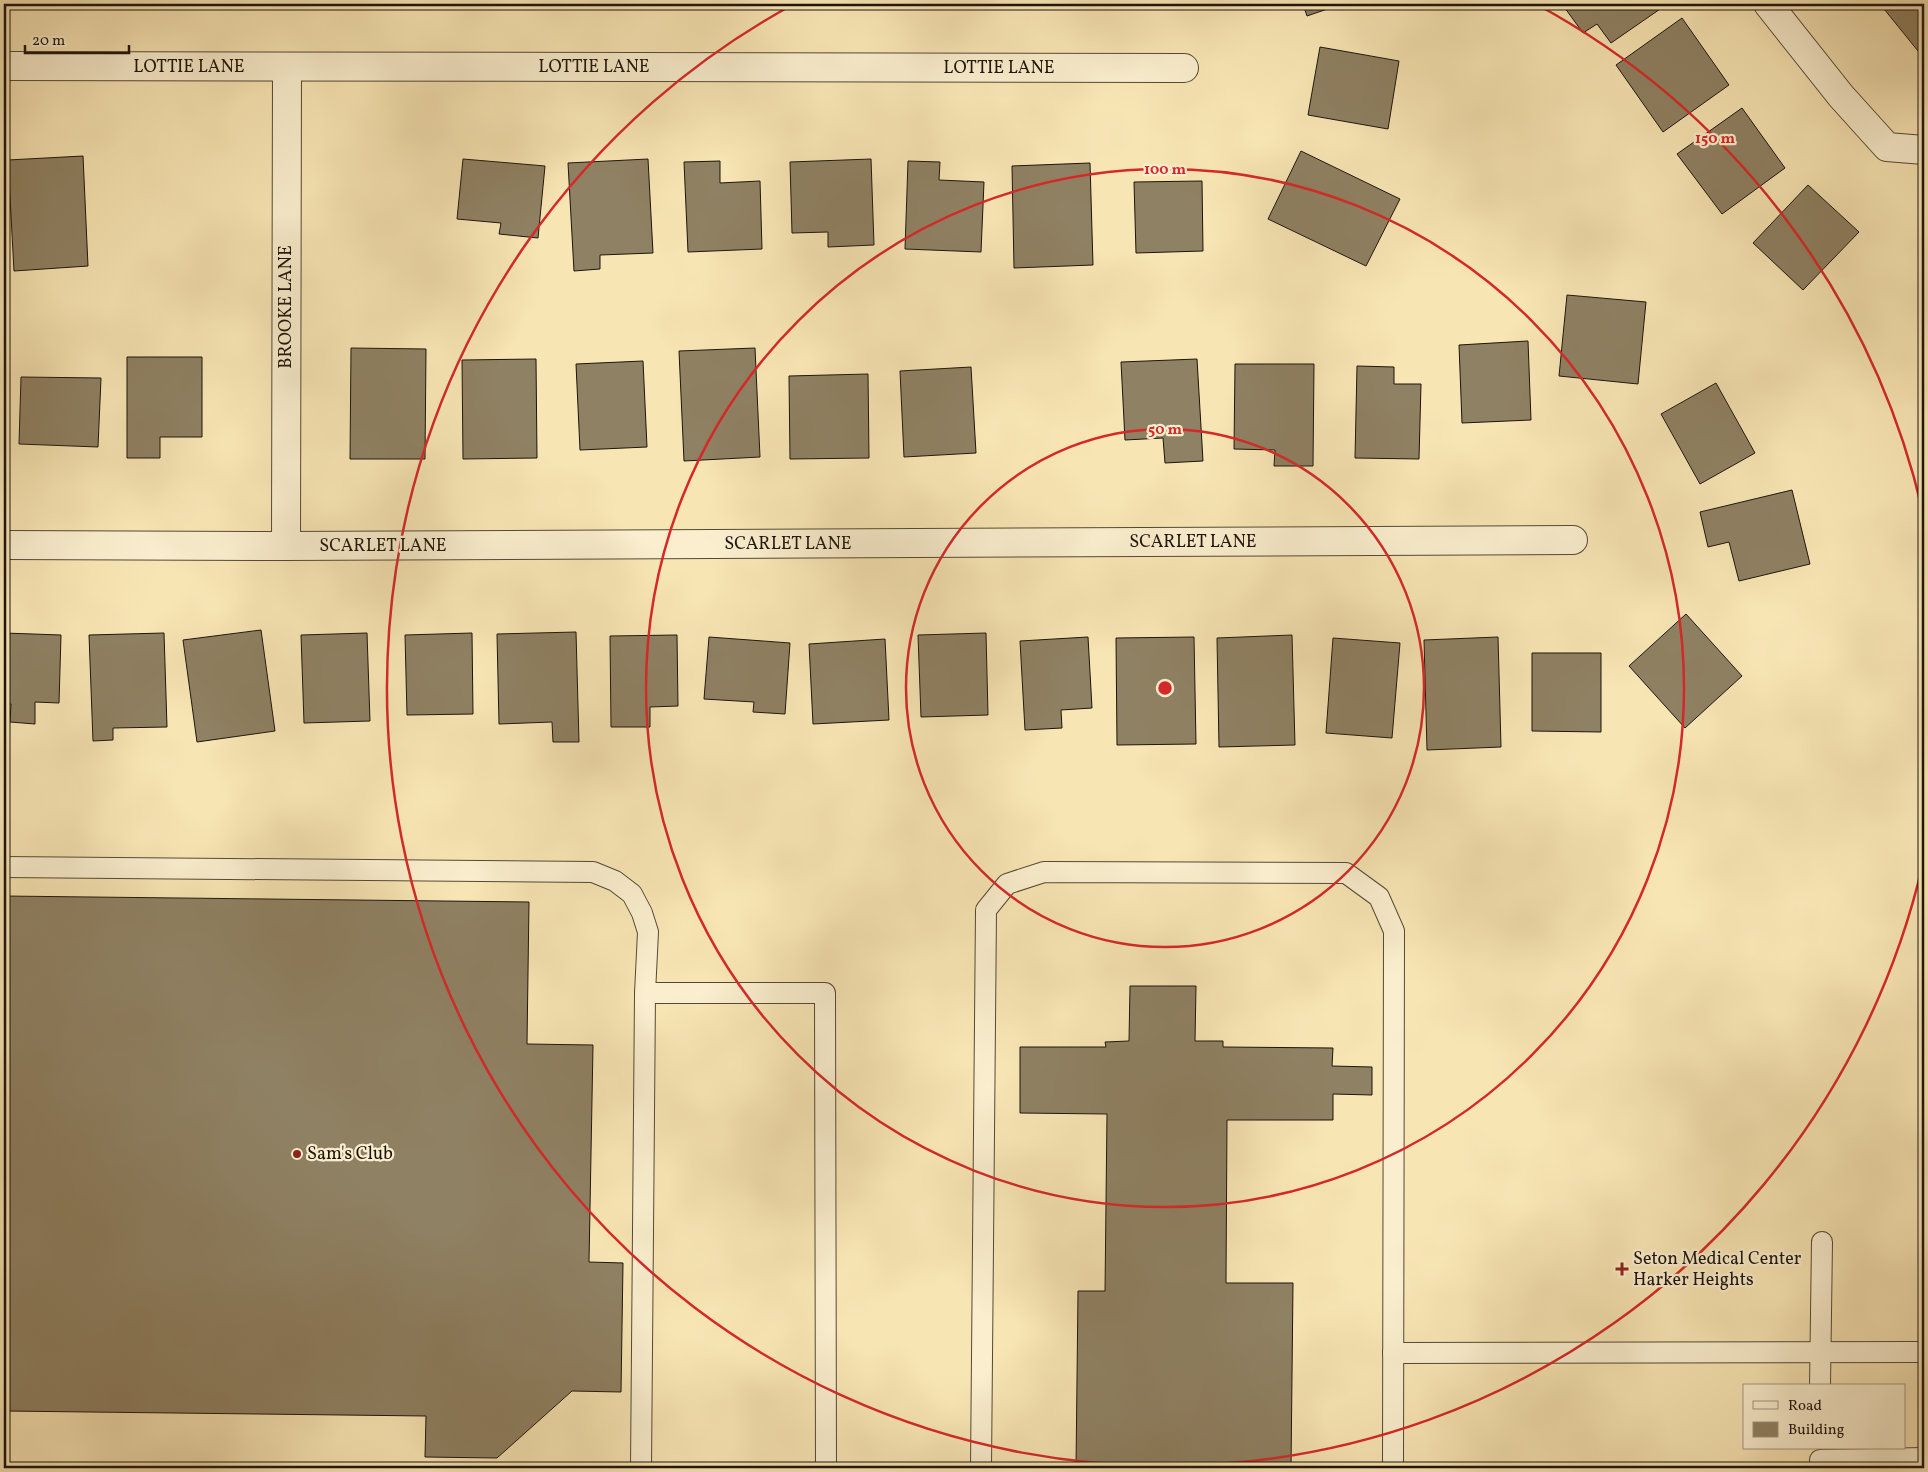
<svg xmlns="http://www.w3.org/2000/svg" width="1928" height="1472" font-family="Vollkorn,serif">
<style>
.building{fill:#8f8163;stroke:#1d150c}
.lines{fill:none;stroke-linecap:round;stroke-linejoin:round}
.lane-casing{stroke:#544936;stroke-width:22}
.street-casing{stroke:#544936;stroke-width:30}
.lane{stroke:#faeece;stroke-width:20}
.street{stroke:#faeece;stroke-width:28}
.ring{fill:none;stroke:#d62828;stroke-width:2.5}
.poi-dot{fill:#8f2418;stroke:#faeece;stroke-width:2}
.labels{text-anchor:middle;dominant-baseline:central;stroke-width:4.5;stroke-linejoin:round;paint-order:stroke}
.street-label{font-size:18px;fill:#1d150c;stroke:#faeece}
.poi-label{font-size:18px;fill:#1d150c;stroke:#faeece;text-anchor:start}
.centre{fill:#d62828;stroke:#faeece;stroke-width:2.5}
.ring-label{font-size:15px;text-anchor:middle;font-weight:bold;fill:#d62828;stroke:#faeece;stroke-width:4.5;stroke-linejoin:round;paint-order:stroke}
</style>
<rect width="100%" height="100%" fill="#f8e5b4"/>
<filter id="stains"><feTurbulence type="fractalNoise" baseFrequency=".004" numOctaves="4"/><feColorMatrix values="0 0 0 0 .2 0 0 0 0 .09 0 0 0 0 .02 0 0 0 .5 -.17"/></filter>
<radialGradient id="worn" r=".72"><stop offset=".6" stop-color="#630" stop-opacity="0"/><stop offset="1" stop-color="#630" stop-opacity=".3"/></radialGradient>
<g class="building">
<path d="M 1303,4 L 1342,4 L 1307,16 Z"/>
<path d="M 1562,4 L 1661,4 L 1663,7 L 1611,43 L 1597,24 L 1583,33 Z"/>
<path d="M 1880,4 L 1924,4 L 1924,46 L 1918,51 Z"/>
<path d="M 1682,18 L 1729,85 L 1663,132 L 1616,65 Z"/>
<path d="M 1320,47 L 1399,61 L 1388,129 L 1308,115 Z"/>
<path d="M 1742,108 L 1785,168 L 1722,214 L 1677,154 Z"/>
<path d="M 1301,151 L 1400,199 L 1366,266 L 1268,219 Z"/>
<path d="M 83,156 L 88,266 L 14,271 L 8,160 Z"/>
<path d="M 463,159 L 545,166 L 538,238 L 499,234 L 501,223 L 457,219 Z"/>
<path d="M 648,159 L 653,253 L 600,255 L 600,269 L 574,271 L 568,163 Z"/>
<path d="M 871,159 L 874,245 L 828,247 L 828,232 L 792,233 L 790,162 Z"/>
<path d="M 720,161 L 720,183 L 760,181 L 762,249 L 688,252 L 684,162 Z"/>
<path d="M 908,161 L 940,162 L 939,180 L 984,182 L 981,252 L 905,249 Z"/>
<path d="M 1090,163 L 1093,265 L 1014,268 L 1012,166 Z"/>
<path d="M 1202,181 L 1203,251 L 1136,253 L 1134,182 Z"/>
<path d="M 1808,185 L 1859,232 L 1803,290 L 1753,243 Z"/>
<path d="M 1924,251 L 1924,267 L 1919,252 Z"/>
<path d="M 1567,295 L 1646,302 L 1638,384 L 1559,376 Z"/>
<path d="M 1528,341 L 1531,420 L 1462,423 L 1459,345 Z"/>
<path d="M 351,348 L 426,349 L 425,459 L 350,459 Z"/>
<path d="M 755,348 L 760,457 L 684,461 L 679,351 Z"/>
<path d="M 127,357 L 202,357 L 202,437 L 160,437 L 160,458 L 127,458 Z"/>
<path d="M 536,359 L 537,458 L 463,459 L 462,360 Z"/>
<path d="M 1197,359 L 1203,461 L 1165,463 L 1163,438 L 1125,440 L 1121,362 Z"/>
<path d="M 643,361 L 647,447 L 580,450 L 576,364 Z"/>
<path d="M 1235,364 L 1314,364 L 1313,466 L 1274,466 L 1275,450 L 1234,449 Z"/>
<path d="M 1357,366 L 1394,367 L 1394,384 L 1421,384 L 1419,459 L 1355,458 Z"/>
<path d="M 971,367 L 976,453 L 904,457 L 900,371 Z"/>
<path d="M 868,374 L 869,458 L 790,459 L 789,376 Z"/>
<path d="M 21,377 L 101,378 L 98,447 L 19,444 Z"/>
<path d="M 1716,383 L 1755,453 L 1700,484 L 1661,414 Z"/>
<path d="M 1792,490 L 1810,564 L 1739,581 L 1729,542 L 1708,547 L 1700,512 Z"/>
<path d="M 1686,614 L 1742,676 L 1685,728 L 1629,666 Z"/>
<path d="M 261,630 L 275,731 L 197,742 L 183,640 Z"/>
<path d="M 576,632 L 579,742 L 553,742 L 552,722 L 499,724 L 497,634 Z"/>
<path d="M 4,633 L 61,635 L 59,703 L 35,702 L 35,724 L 10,722 L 11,704 L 4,704 Z"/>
<path d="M 164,633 L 167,727 L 113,728 L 113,740 L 93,741 L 89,635 Z"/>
<path d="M 367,633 L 370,721 L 304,723 L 301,635 Z"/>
<path d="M 472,633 L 473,714 L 407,715 L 405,635 Z"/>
<path d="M 986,633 L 988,715 L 921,717 L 918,635 Z"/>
<path d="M 677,635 L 678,706 L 650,707 L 650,727 L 611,727 L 610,636 Z"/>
<path d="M 1292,635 L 1295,745 L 1219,747 L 1217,638 Z"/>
<path d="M 709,637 L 790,643 L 785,714 L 753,712 L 754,702 L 704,699 Z"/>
<path d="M 1088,637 L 1092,708 L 1061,710 L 1062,728 L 1025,730 L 1020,641 Z"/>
<path d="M 1194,637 L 1196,744 L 1117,745 L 1116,638 Z"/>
<path d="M 1498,637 L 1501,747 L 1427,750 L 1424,640 Z"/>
<path d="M 1333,638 L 1400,643 L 1392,738 L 1326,733 Z"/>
<path d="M 885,639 L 889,720 L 813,724 L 809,644 Z"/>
<path d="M 1532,653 L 1601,653 L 1601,732 L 1532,731 Z"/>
<path d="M 4,896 L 529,902 L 527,1044 L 593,1045 L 589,1262 L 623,1263 L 621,1392 L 572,1391 L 497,1458 L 425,1457 L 426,1416 L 4,1411 Z"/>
<path d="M 1130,986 L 1196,986 L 1195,1041 L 1223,1041 L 1223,1047 L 1333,1048 L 1332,1066 L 1372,1067 L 1372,1095 L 1333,1094 L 1333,1120 L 1227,1120 L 1226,1283 L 1293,1283 L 1291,1468 L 1076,1468 L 1078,1291 L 1105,1291 L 1107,1114 L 1020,1113 L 1020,1047 L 1106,1047 L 1105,1042 L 1129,1041 Z"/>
</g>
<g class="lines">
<defs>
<g id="lane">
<path d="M 4,867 L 593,872 L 615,881 L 632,894 L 642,913 L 648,932 L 645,993 L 641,1468"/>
<path d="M 645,993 L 825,993 L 826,1468"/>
<path d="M 1393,1353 L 1924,1352"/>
<path d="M 1820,1386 L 1822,1242"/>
<path d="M 1820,1460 L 1924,1458"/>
<path d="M 981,1468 L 986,910 L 1007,884 L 1044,872 L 1346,873 L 1379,897 L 1394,931 L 1393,1468"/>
</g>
<g id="street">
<path d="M 1768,4 L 1841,96 L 1887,147 L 1924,150"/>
<path d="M 4,66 L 1184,68"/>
<path d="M 4,545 L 286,546 L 1573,540"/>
<path d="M 286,546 L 287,67"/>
</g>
</defs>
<use href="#lane" class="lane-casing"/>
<use href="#street" class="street-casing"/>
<use href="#lane" class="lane"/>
<use href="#street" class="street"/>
</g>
<g class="ring">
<circle cx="1165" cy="688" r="259"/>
<circle cx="1165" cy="688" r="519"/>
<path d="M1923 863A778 778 0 1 1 794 4M1536 4A778 778 0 0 1 1923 513"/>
</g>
<g class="poi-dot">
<circle cx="297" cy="1154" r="5"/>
<path d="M1619.5 1261.5h5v5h5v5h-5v5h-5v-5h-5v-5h5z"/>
</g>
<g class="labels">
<g class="street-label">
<text x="189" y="67">LOTTIE LANE</text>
<text x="594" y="67">LOTTIE LANE</text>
<text x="999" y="68">LOTTIE LANE</text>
<text transform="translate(286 307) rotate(-90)">BROOKE LANE</text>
<text x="1193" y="542">SCARLET LANE</text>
<text x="788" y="544">SCARLET LANE</text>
<text x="383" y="546">SCARLET LANE</text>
</g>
<g class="poi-label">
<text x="307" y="1154">Sam's Club</text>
<text x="1633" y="1259">Seton Medical Center<tspan x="1633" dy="21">Harker Heights</tspan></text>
</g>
</g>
<circle cx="1165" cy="688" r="8" class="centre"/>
<g class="ring-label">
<text x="1715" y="143">150 m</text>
<text x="1165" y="174">100 m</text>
<text x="1165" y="434">50 m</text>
</g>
<rect width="1928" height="1472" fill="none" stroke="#f8e5b4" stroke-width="20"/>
<rect x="5" y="5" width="1918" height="1462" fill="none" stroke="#1d150c" stroke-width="2.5"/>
<rect x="10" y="10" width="1908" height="1452" fill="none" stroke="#1d150c"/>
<rect x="1743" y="1384" width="162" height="65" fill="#faeece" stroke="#a29780"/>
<rect x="1753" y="1401" width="25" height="8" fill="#faeece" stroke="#a29780"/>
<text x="1788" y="1410" font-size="15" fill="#1d150c">Road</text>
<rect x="1753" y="1422" width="25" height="15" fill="#8f8163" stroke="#a29780"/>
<text x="1788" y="1434" font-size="15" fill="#1d150c">Building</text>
<path d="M25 45v8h104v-8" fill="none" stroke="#1d150c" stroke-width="2.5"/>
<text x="32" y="45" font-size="15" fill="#1d150c" stroke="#faeece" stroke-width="4" paint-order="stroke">20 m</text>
<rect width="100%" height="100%" filter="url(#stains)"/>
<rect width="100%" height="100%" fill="url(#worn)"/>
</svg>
